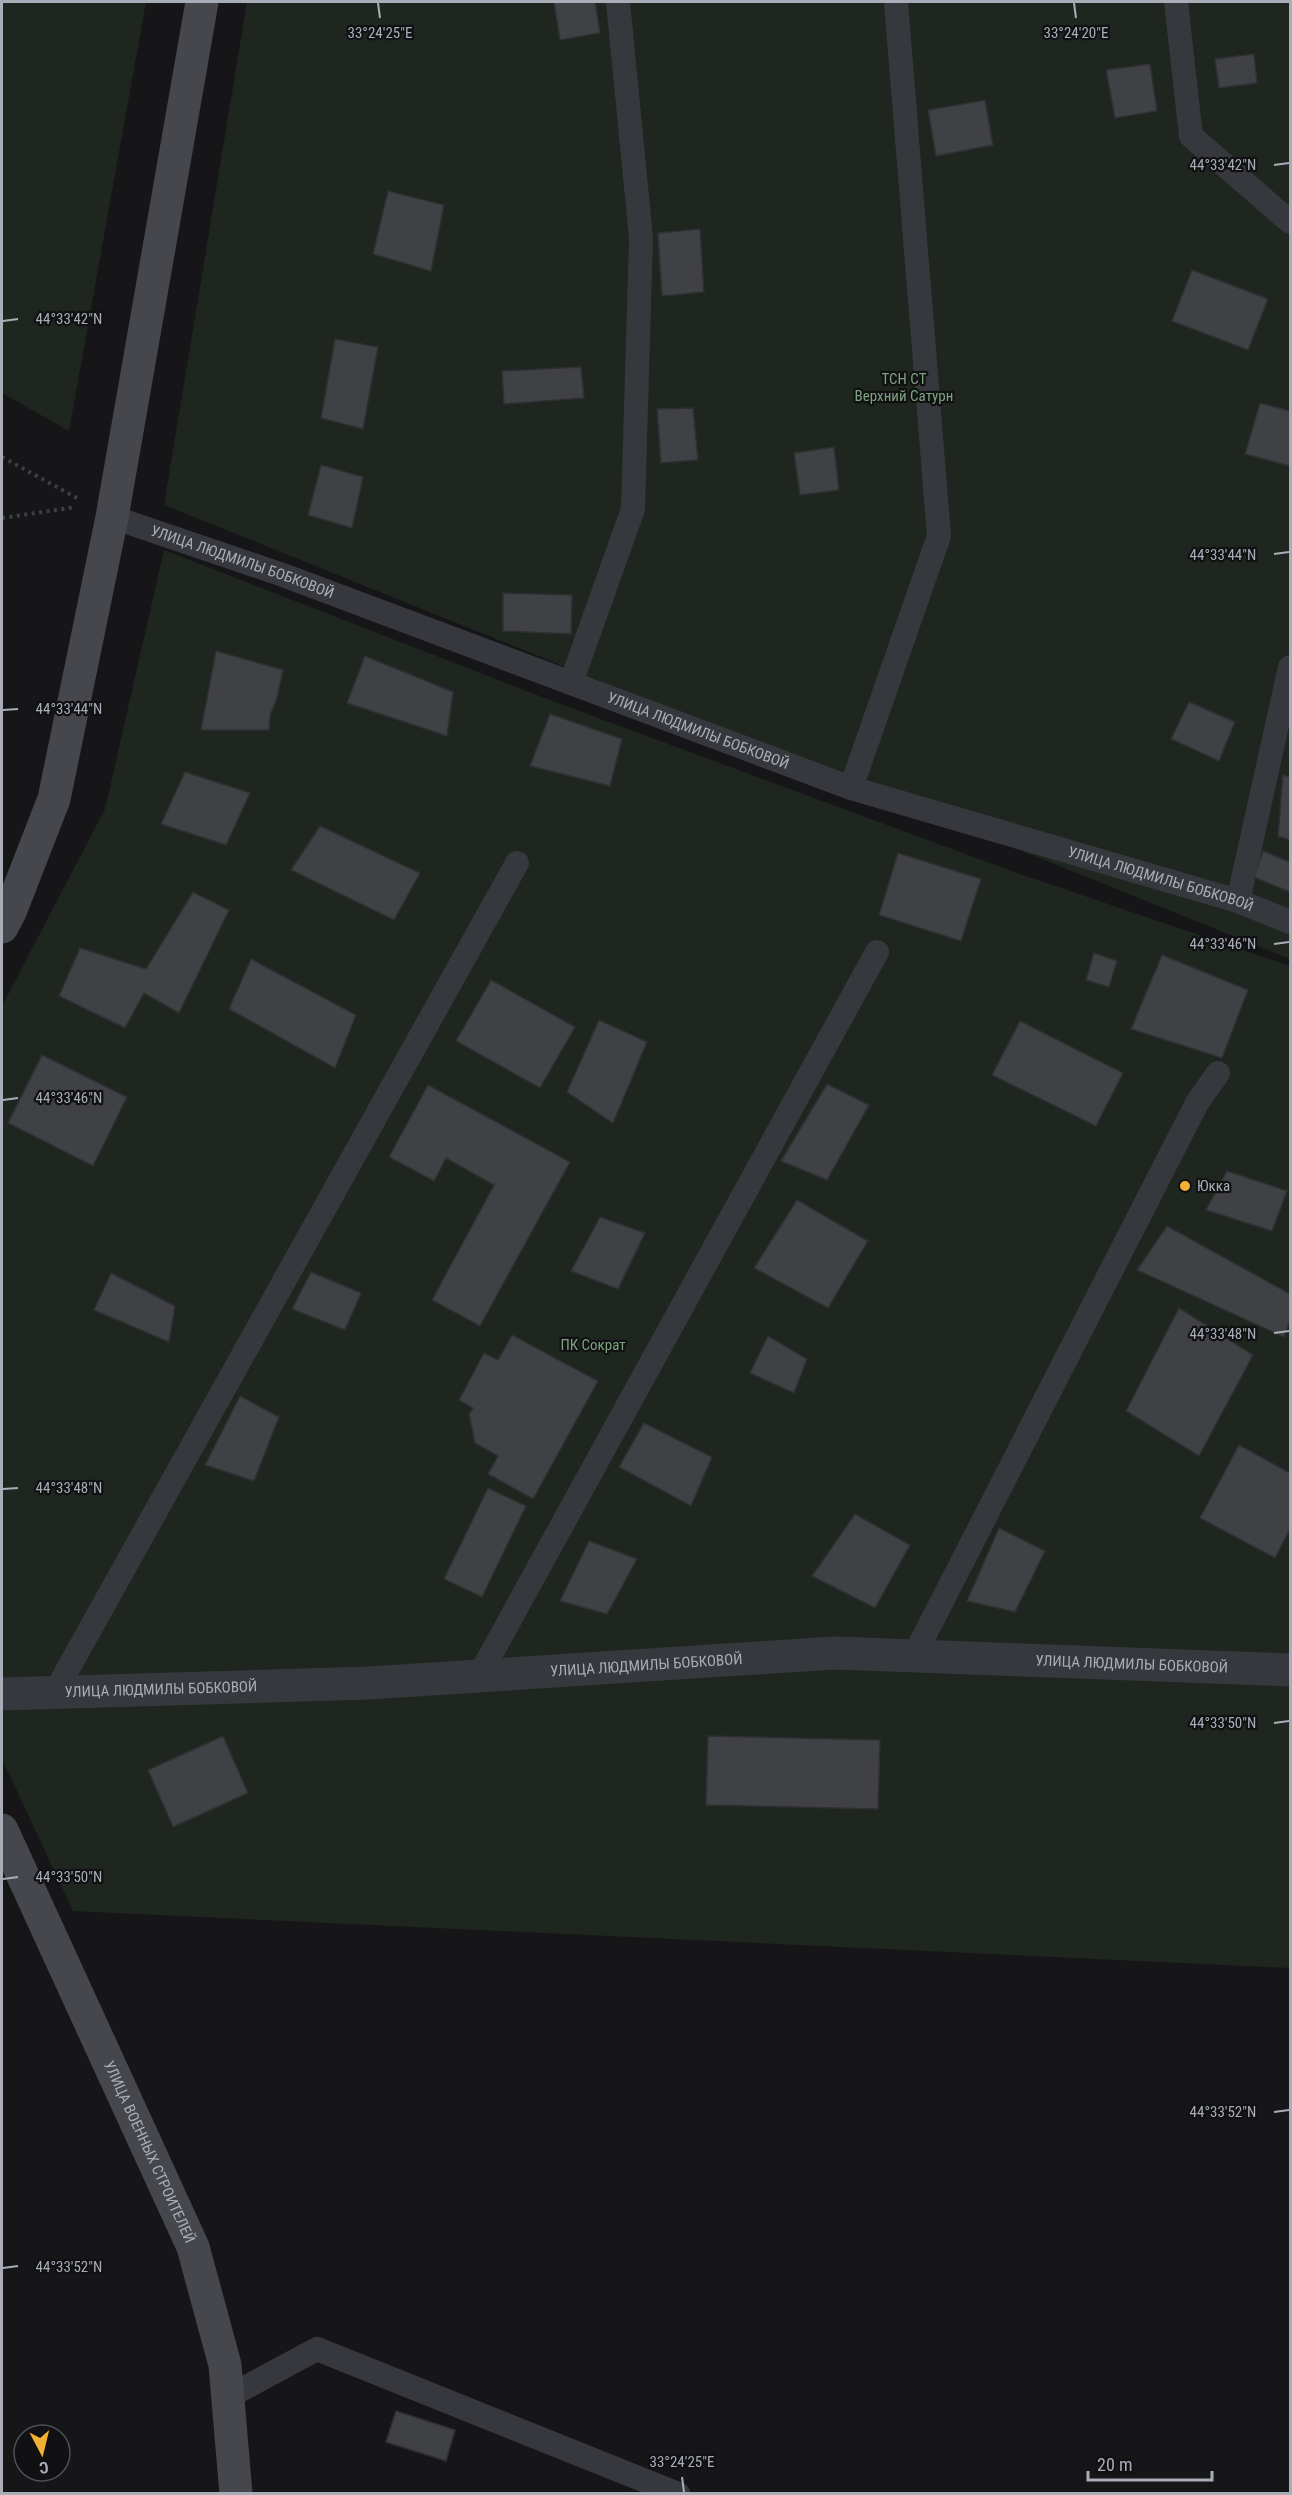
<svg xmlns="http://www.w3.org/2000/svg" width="1292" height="2495" font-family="'Roboto Condensed',sans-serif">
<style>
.green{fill:#1e261f}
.building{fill:#404145;stroke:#303034;stroke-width:1.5}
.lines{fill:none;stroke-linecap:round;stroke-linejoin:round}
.path{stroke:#3d3f44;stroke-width:4;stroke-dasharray:3 4.5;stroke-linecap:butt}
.service{stroke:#37383d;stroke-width:24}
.minor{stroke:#37383d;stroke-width:33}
.secondary{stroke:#45474d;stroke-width:33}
.ticks{fill:none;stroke:#a8adb8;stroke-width:2}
.poi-dot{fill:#f2b134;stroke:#111113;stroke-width:2}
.labels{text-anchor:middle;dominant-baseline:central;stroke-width:4.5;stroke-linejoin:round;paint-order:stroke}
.park-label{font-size:15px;fill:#7fa381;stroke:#111113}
.street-label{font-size:15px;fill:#a8adb8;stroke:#111113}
.poi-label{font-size:15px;fill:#a8adb8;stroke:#111113;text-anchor:start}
.ticks-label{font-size:15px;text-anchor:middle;fill:#a8adb8;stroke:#111113;stroke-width:4.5;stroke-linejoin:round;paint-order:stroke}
</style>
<rect width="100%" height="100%" fill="#161618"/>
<g class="green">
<path d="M 2,2 L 146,2 L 69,431 L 2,393 Z"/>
<path d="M 247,2 L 1290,2 L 1290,959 L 164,505 Z"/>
<path d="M 164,550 L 563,705 L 1017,873 L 1290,966 L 1290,1968 L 73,1911 L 2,1759 L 2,1006 L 105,809 Z"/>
</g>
<g class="building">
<path d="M 554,2 L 595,2 L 600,33 L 560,40 Z"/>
<path d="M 1254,54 L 1257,83 L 1219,88 L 1215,59 Z"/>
<path d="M 1150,64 L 1157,111 L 1115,118 L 1106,70 Z"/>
<path d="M 985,100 L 993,145 L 936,156 L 928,110 Z"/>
<path d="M 388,191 L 444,205 L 431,271 L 373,254 Z"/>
<path d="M 700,229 L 704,292 L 662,296 L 658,233 Z"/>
<path d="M 1192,270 L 1268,299 L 1248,350 L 1172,321 Z"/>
<path d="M 335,339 L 378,347 L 363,429 L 321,418 Z"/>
<path d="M 581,367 L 584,398 L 504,404 L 502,371 Z"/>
<path d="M 1260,403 L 1290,411 L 1290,466 L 1245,454 Z"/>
<path d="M 693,408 L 698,460 L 661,463 L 657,409 Z"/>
<path d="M 834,447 L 839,490 L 800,495 L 794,453 Z"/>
<path d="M 321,465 L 363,477 L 352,528 L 308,515 Z"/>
<path d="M 503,593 L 572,595 L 571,634 L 503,631 Z"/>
<path d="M 216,651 L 283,670 L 277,698 L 270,715 L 269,730 L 201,730 Z"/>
<path d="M 365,656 L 453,692 L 447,736 L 347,703 Z"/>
<path d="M 1189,702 L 1235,722 L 1219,761 L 1171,739 Z"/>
<path d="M 550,714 L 622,739 L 610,786 L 530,766 Z"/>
<path d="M 185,772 L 250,793 L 226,845 L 161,824 Z"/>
<path d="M 1283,775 L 1290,777 L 1290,840 L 1278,836 Z"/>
<path d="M 320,826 L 420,873 L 394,920 L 291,870 Z"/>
<path d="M 1263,851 L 1290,862 L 1290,892 L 1254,877 Z"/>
<path d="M 898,853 L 981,879 L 961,941 L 879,915 Z"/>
<path d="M 193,892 L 229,910 L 179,1013 L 144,993 L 125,1028 L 59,996 L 80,948 L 146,969 Z"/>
<path d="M 1094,953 L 1117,961 L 1109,987 L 1086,980 Z"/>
<path d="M 1162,955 L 1248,990 L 1222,1058 L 1131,1029 Z"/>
<path d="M 251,959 L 356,1015 L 335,1068 L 229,1009 Z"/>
<path d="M 491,980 L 575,1027 L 540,1088 L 456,1041 Z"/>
<path d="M 599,1020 L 647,1042 L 613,1123 L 567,1092 Z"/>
<path d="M 1020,1021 L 1123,1073 L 1096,1126 L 992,1075 Z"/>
<path d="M 42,1055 L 127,1097 L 93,1166 L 8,1123 Z"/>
<path d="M 827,1084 L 869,1105 L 827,1180 L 781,1161 Z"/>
<path d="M 428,1085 L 570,1162 L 480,1326 L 432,1300 L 494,1185 L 446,1158 L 434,1181 L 389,1157 Z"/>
<path d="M 1227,1171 L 1287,1191 L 1272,1231 L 1206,1210 Z"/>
<path d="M 797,1200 L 868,1241 L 828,1308 L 754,1268 Z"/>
<path d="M 600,1217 L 645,1233 L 618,1289 L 571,1271 Z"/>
<path d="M 1167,1226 L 1290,1294 L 1290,1320 L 1284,1337 L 1137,1270 Z"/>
<path d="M 311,1272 L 361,1293 L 345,1330 L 292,1309 Z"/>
<path d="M 111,1273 L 175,1306 L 169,1342 L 94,1310 Z"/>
<path d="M 1179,1308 L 1253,1355 L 1199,1456 L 1126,1411 Z"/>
<path d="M 512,1335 L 598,1381 L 533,1499 L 488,1474 L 498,1456 L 475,1443 L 469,1414 L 473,1408 L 459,1400 L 484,1353 L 498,1360 Z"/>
<path d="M 768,1336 L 807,1359 L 794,1393 L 750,1373 Z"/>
<path d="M 240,1396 L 279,1417 L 254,1481 L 205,1465 Z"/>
<path d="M 644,1423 L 712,1457 L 691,1506 L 619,1467 Z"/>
<path d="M 1239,1445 L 1290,1473 L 1290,1529 L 1275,1558 L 1200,1518 Z"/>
<path d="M 488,1488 L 526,1506 L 482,1597 L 444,1579 Z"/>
<path d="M 855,1514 L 910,1545 L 875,1608 L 812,1576 Z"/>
<path d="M 999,1528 L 1045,1551 L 1015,1612 L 967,1601 Z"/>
<path d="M 589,1541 L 637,1559 L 607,1614 L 560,1601 Z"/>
<path d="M 223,1736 L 248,1793 L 173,1827 L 148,1770 Z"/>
<path d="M 708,1736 L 880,1740 L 878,1809 L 706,1805 Z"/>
<path d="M 396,2411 L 455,2430 L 446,2461 L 386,2442 Z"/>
</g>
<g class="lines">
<g class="path">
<path d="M 2,457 L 77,498"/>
<path d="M 2,518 L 76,507"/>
</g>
<g class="service">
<path d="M 1176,2 L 1191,136 L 1290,222"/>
<path id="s1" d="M 112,517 L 283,575 L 851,788 L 1238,901 L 1290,922"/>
<path d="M 571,683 L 633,509 L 641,238 L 618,2"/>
<path d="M 851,788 L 939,536 L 896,2"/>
<path d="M 1238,901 L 1290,667"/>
<path d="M 915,1654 L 1197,1103 L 1218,1073"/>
<path d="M 479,1676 L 877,952"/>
<path d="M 54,1694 L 517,863"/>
<path d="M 228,2397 L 317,2349 L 678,2494"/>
</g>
<path class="minor" id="s2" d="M 2,1694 L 369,1683 L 835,1653 L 1290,1670"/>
<g class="secondary">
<path d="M 2,927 L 10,912 L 54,799 L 112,517 L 202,2"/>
<path id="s3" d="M 2,1830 L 193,2247 L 225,2365 L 236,2494"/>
</g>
</g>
<path class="ticks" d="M 378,3 L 380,18M 1074,3 L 1076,18M 1274,165 L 1289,163M 3,321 L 18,319M 1274,554 L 1289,552M 3,710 L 18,709M 1274,944 L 1289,942M 3,1100 L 18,1098M 1274,1333 L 1289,1331M 3,1489 L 18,1488M 1274,1723 L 1289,1721M 3,1879 L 18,1877M 1274,2112 L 1289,2110M 3,2268 L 18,2266M 682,2477 L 684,2492"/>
<circle class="poi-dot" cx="1185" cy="1186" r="6"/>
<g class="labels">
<g class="park-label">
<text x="904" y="379">ТСН СТ<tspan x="904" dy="17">Верхний Сатурн</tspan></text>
<text x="593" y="1345">ПК Сократ</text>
</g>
<g class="street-label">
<text stroke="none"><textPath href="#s1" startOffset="138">УЛИЦА ЛЮДМИЛЫ БОБКОВОЙ</textPath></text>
<text stroke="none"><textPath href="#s1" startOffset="624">УЛИЦА ЛЮДМИЛЫ БОБКОВОЙ</textPath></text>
<text stroke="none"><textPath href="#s1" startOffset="1110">УЛИЦА ЛЮДМИЛЫ БОБКОВОЙ</textPath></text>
<text stroke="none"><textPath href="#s2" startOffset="1131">УЛИЦА ЛЮДМИЛЫ БОБКОВОЙ</textPath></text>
<text stroke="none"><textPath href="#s2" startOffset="645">УЛИЦА ЛЮДМИЛЫ БОБКОВОЙ</textPath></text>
<text stroke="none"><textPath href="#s2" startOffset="159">УЛИЦА ЛЮДМИЛЫ БОБКОВОЙ</textPath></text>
<text stroke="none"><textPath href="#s3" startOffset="354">УЛИЦА ВОЕННЫХ СТРОИТЕЛЕЙ</textPath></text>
</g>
<g class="poi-label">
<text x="1197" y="1186">Юкка</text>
</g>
</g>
<g class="ticks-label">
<text x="380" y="38">33°24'25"E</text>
<text x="1076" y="38">33°24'20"E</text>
<text x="1223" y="170">44°33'42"N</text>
<text x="69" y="324">44°33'42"N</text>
<text x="1223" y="560">44°33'44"N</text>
<text x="69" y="714">44°33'44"N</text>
<text x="1223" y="949">44°33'46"N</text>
<text x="69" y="1103">44°33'46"N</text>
<text x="1223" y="1339">44°33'48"N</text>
<text x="69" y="1493">44°33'48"N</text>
<text x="1223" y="1728">44°33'50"N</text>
<text x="69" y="1882">44°33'50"N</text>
<text x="1223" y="2117">44°33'52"N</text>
<text x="69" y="2272">44°33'52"N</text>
<text x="682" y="2467">33°24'25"E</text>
</g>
<rect width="1292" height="2495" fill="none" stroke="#a8adb8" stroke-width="6"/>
<g transform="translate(42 2453) rotate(173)"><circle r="28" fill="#111113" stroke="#4d4f55" stroke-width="1.5"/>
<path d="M0-4.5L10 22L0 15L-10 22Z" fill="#f2b134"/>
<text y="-9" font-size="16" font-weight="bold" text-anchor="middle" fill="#a8adb8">С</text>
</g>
<path d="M1088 2471v9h124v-9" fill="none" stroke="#a8adb8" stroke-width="3"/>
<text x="1097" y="2471" font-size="18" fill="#a8adb8" stroke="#111113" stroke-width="4.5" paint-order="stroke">20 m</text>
</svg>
